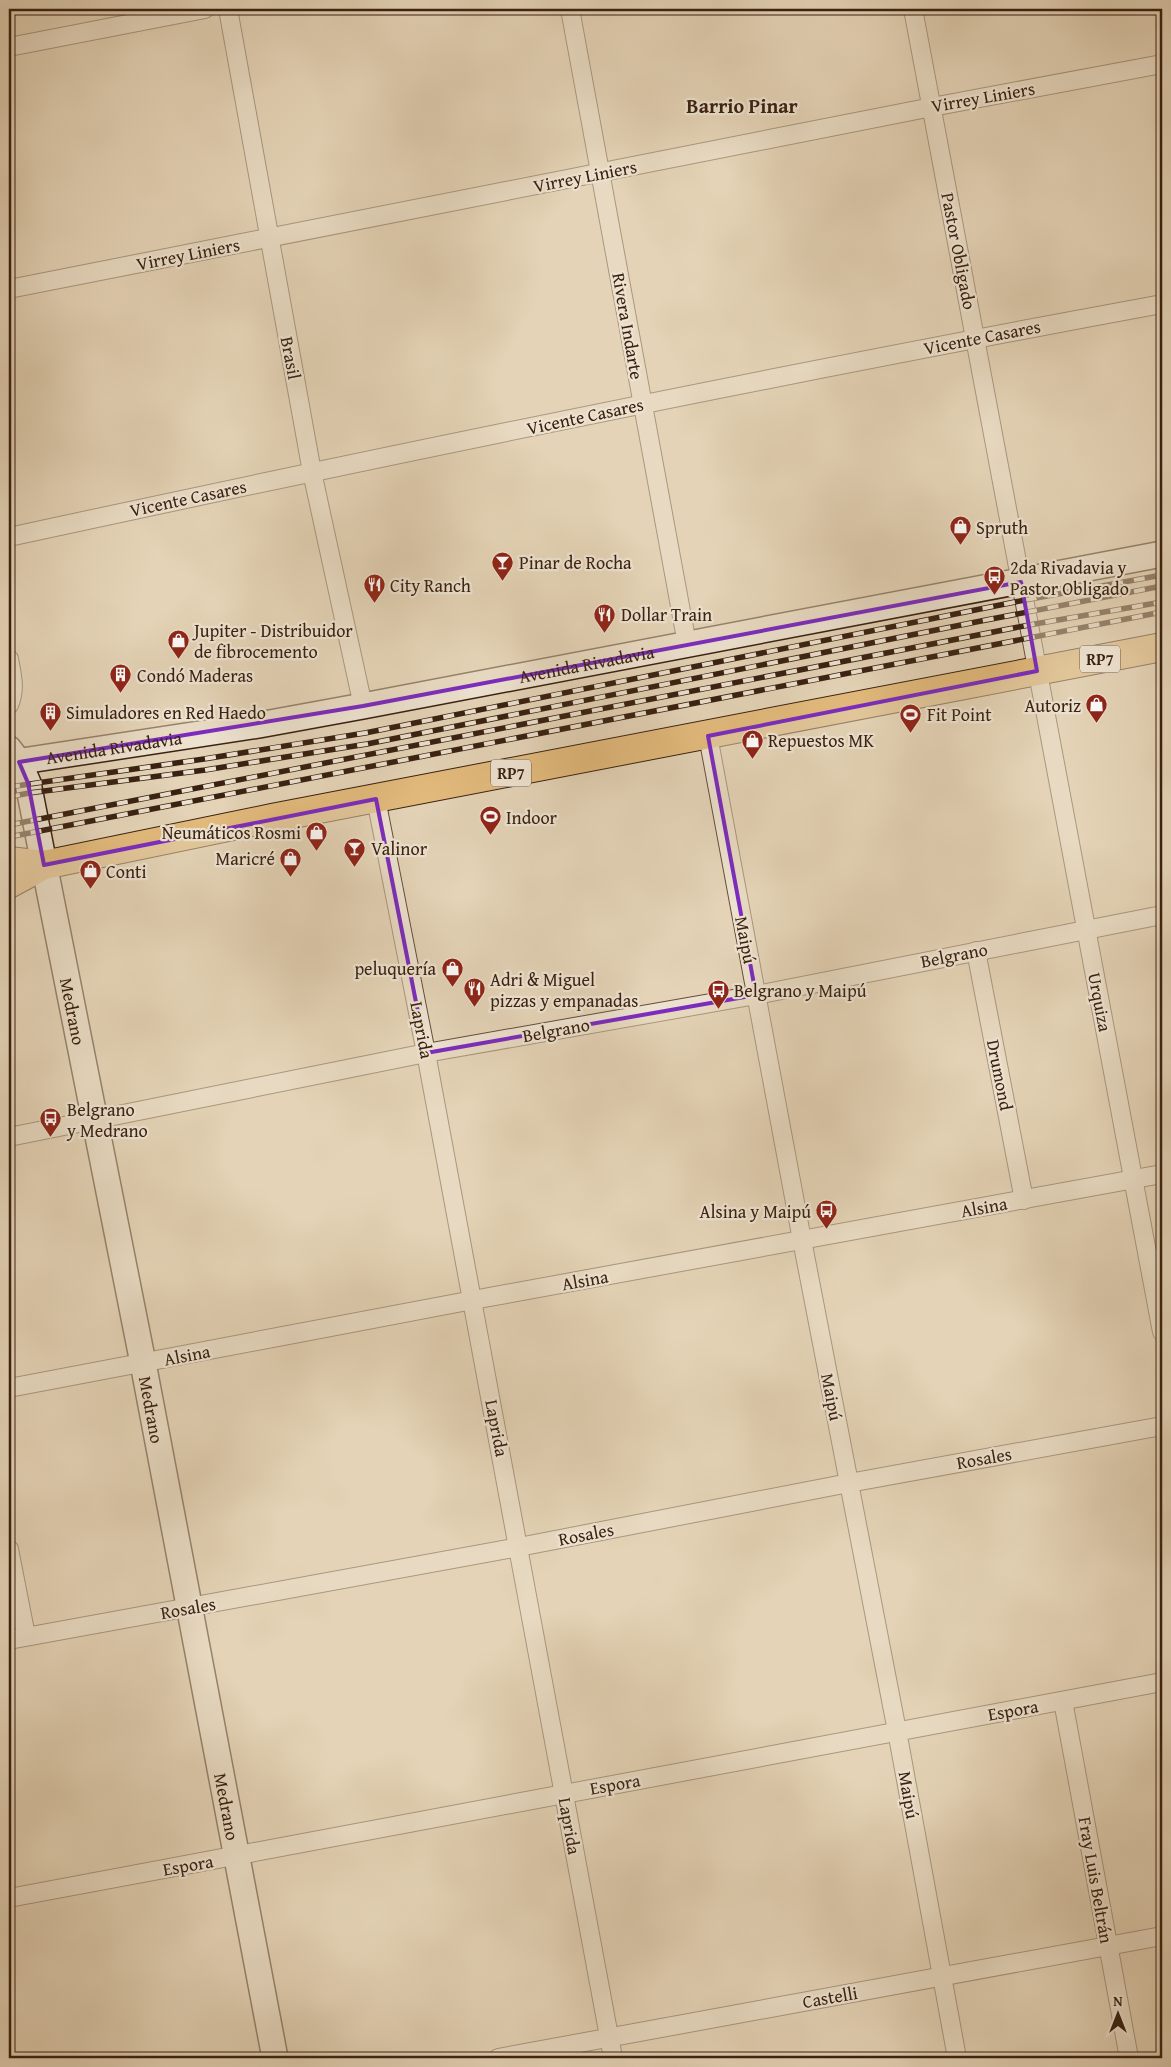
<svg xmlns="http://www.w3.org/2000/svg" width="1171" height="2067" font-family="'Gentium Book Plus',serif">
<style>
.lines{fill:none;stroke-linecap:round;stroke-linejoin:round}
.street-casing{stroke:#644e3a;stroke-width:20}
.secondary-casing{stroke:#392111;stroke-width:28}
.primary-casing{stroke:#392111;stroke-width:30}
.street{stroke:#ede2d0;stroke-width:18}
.secondary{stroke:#ede2d0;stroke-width:25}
.primary{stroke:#e2ba7c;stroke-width:28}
.rail-casing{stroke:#392111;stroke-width:5.5}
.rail{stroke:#ede2d0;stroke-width:4;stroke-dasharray:11;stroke-linecap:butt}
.marked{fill:none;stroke:#7b2cbf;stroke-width:4;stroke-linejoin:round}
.labels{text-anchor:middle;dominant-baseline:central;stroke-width:4.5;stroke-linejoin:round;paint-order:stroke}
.shield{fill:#ede2d0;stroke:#6f5b4a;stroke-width:1}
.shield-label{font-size:16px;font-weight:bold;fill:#392111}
.street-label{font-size:18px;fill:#392111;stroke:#ede2d0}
.poi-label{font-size:18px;fill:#392111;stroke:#ede2d0;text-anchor:start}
.quarter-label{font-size:20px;font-weight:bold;fill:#392111;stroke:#ede2d0}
</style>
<rect width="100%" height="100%" fill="#e4d3b7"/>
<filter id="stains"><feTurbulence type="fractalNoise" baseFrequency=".004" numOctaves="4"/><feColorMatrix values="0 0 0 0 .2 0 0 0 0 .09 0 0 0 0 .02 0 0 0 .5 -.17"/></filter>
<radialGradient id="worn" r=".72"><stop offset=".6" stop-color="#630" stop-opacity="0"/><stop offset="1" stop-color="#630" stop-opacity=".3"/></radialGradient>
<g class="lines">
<defs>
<g id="street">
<path d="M 228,9 L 312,472 L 363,706"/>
<path d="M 570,9 L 687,644"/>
<path d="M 913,9 L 1162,1332"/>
<path d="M 9,47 L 205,9"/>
<path d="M 9,289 L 932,107 L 1162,64"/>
<path d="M 9,537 C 392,454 776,375 1162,304"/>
<path d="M 9,659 C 12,675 16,689 9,705"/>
<path d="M 708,736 L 802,1240 L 897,1731 L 957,2058"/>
<path d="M 376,799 L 426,1053 L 613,2058"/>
<path d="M 976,951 L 1024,1200"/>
<path d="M 9,1137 L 426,1053 L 756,995 L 1162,915"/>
<path d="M 9,1388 L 473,1300 L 1162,1174"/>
<path d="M 9,1549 L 26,1636"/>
<path d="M 9,1640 L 519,1547 L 849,1483 L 1162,1426"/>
<path d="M 1063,1701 L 1129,2058"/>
<path d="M 9,1898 L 1162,1682"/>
<path d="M 498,2058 L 1162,1936"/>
</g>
<g id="secondary">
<path id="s1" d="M 9,749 L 19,762 L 28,783 L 143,1363 L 275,2058"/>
<path id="s2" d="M 9,763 L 259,725 L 363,706 L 1162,554"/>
</g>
<g id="primary">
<path d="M 9,861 L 44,865 L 272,818 L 1162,647"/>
<path d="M 9,884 L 44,865"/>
</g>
</defs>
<use href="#street" class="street-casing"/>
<use href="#secondary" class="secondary-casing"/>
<use href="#primary" class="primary-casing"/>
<use href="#street" class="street"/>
<use href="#secondary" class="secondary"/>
<use href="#primary" class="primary"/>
<defs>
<g id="rail">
<path d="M 9,787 L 204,759 L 365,733 L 1025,600 L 1162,575"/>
<path d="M 9,797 L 29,793 L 205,770 L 367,744 L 981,621 L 1162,586"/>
<path d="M 9,825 L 1029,625 L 1162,602"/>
<path d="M 9,837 L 1162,612"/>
</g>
</defs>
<use href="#rail" class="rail-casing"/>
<use href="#rail" class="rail"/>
</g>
<path d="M0 0H1171V2067H0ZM 1021,582 L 1037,671 L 708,736 L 756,995 L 426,1053 L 376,799 L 44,865 L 28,783 L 19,762 L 363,706 Z" fill="#e4d3b7" fill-opacity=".55" fill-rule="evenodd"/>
<path class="marked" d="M 1021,582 L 1037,671 L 708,736 L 756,995 L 426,1053 L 376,799 L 44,865 L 28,783 L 19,762 L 363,706 Z"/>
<defs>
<symbol id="shop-pin" viewBox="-11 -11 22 30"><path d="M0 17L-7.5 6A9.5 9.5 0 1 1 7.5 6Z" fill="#8f2418" stroke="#ede2d0"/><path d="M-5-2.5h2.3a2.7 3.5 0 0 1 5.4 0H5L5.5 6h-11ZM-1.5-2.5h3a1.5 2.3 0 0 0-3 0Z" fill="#fff"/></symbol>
<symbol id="bar-pin" viewBox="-11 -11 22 30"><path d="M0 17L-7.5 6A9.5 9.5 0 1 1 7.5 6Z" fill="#8f2418" stroke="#ede2d0"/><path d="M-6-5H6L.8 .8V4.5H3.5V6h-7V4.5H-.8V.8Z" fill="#fff"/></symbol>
<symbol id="bus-pin" viewBox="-11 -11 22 30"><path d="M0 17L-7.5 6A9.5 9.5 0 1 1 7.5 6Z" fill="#8f2418" stroke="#ede2d0"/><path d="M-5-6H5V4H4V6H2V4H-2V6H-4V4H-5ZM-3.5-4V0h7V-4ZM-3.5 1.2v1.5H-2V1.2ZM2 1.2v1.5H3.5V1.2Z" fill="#fff"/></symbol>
<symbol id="restaurant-pin" viewBox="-11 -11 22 30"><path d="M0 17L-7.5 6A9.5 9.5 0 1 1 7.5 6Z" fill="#8f2418" stroke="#ede2d0"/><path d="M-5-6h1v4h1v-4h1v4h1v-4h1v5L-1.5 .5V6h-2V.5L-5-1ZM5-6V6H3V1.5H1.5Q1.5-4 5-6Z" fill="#fff"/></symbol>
<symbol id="building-pin" viewBox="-11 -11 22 30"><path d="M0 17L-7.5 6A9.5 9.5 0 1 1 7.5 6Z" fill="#8f2418" stroke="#ede2d0"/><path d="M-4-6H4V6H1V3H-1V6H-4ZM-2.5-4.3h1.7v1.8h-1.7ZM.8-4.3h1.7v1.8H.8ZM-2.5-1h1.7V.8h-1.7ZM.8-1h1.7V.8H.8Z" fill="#fff"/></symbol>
<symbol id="stadium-pin" viewBox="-11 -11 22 30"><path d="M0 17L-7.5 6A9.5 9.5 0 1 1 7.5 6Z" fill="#8f2418" stroke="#ede2d0"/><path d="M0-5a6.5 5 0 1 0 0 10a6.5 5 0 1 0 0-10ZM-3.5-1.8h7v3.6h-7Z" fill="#fff"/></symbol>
</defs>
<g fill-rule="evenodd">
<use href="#shop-pin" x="948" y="514" width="25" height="34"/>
<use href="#bar-pin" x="490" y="550" width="25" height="34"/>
<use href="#bus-pin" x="982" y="564" width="25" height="34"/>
<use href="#restaurant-pin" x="362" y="572" width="25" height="34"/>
<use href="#restaurant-pin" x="592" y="602" width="25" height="34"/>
<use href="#shop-pin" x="166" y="628" width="25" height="34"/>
<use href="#building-pin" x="108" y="662" width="25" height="34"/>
<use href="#shop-pin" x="1084" y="692" width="25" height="34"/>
<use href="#building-pin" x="38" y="700" width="25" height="34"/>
<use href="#stadium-pin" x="898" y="702" width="25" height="34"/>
<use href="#shop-pin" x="740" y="728" width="25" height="34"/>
<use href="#stadium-pin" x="478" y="804" width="25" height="34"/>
<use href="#shop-pin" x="304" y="820" width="25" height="34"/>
<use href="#bar-pin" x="342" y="836" width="25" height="34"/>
<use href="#shop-pin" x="278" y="846" width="25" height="34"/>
<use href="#shop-pin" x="78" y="858" width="25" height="34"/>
<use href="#shop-pin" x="440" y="956" width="25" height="34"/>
<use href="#restaurant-pin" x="462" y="976" width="25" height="34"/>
<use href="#bus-pin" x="706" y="978" width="25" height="34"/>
<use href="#bus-pin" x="38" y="1106" width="25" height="34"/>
<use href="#bus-pin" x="814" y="1198" width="25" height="34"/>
</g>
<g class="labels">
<g class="shield">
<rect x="1080" y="645.5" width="40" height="27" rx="4"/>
<rect x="491" y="759.5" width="40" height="27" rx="4"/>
</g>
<g class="shield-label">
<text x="1100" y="659">RP7</text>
<text x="511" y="773">RP7</text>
</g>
<g class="street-label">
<text transform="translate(983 97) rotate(-10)">Virrey Liniers</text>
<text transform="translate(585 176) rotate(-11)">Virrey Liniers</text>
<text transform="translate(959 251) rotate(79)">Pastor Obligado</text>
<text transform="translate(188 254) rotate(-11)">Virrey Liniers</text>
<text transform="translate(628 326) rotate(80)">Rivera Indarte</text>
<text transform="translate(982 337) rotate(-11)">Vicente Casares</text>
<text transform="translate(291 358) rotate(79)">Brasil</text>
<text transform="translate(585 416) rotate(-12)">Vicente Casares</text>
<text transform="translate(188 498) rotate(-12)">Vicente Casares</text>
<text stroke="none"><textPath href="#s2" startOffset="586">Avenida Rivadavia</textPath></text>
<text stroke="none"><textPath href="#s2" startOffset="106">Avenida Rivadavia</textPath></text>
<text transform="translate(746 940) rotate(79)">Maipú</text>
<text transform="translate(954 955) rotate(-11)">Belgrano</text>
<text transform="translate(1100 1002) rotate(79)">Urquiza</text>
<text stroke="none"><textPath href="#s1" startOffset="272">Medrano</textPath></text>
<text transform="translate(422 1030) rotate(79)">Laprida</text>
<text transform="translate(556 1030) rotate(-10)">Belgrano</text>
<text transform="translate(1000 1075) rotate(79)">Drumond</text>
<text transform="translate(984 1207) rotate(-10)">Alsina</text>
<text transform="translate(585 1280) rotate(-10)">Alsina</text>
<text transform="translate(187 1355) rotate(-11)">Alsina</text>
<text transform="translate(832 1397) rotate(79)">Maipú</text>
<text stroke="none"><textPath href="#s1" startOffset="678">Medrano</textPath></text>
<text transform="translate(497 1428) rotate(79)">Laprida</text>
<text transform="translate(984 1458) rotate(-10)">Rosales</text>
<text transform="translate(586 1534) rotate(-11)">Rosales</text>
<text transform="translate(188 1608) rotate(-10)">Rosales</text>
<text transform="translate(1013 1710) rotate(-10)">Espora</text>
<text transform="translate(615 1784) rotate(-10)">Espora</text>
<text transform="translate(909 1795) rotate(80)">Maipú</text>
<text stroke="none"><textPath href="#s1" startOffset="1082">Medrano</textPath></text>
<text transform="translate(570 1826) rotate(80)">Laprida</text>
<text transform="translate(188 1865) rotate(-10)">Espora</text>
<text transform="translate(1096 1880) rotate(80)">Fray Luis Beltrán</text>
<text transform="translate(830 1997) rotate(-10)">Castelli</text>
</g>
<g class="poi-label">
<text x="976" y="527">Spruth</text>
<text x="519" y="562">Pinar de Rocha</text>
<text x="1010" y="567">2da Rivadavia y<tspan x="1010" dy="21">Pastor Obligado</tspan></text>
<text x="390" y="585">City Ranch</text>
<text x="621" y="614">Dollar Train</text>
<text x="194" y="630">Jupiter - Distribuidor<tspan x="194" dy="21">de fibrocemento</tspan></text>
<text x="137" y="675">Condó Maderas</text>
<text x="1081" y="705" text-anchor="end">Autoriz</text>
<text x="66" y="712">Simuladores en Red Haedo</text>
<text x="927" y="714">Fit Point</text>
<text x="768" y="740">Repuestos MK</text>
<text x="506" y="817">Indoor</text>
<text x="301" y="832" text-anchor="end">Neumáticos Rosmi</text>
<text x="371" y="848">Valinor</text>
<text x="275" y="858" text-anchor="end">Maricré</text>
<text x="106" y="871">Conti</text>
<text x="436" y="968" text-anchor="end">peluquería</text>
<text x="490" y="979">Adri &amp; Miguel<tspan x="490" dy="21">pizzas y empanadas</tspan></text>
<text x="734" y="990">Belgrano y Maipú</text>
<text x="67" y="1109">Belgrano<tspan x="67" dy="21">y Medrano</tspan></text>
<text x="811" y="1211" text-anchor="end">Alsina y Maipú</text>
</g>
<g class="quarter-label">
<text x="742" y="105">Barrio Pinar</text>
</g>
</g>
<rect width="1171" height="2067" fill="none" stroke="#e4d3b7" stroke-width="30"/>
<rect x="10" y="10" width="1151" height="2047" fill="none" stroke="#392111" stroke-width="2.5"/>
<rect x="15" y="15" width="1141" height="2037" fill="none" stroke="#392111"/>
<g transform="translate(1118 2014)" stroke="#ede2d0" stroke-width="4" paint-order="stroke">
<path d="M0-4L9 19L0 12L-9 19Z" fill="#392111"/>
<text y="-8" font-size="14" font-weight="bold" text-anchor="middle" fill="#392111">N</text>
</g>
<rect width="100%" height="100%" filter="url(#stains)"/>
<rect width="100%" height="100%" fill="url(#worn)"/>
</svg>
